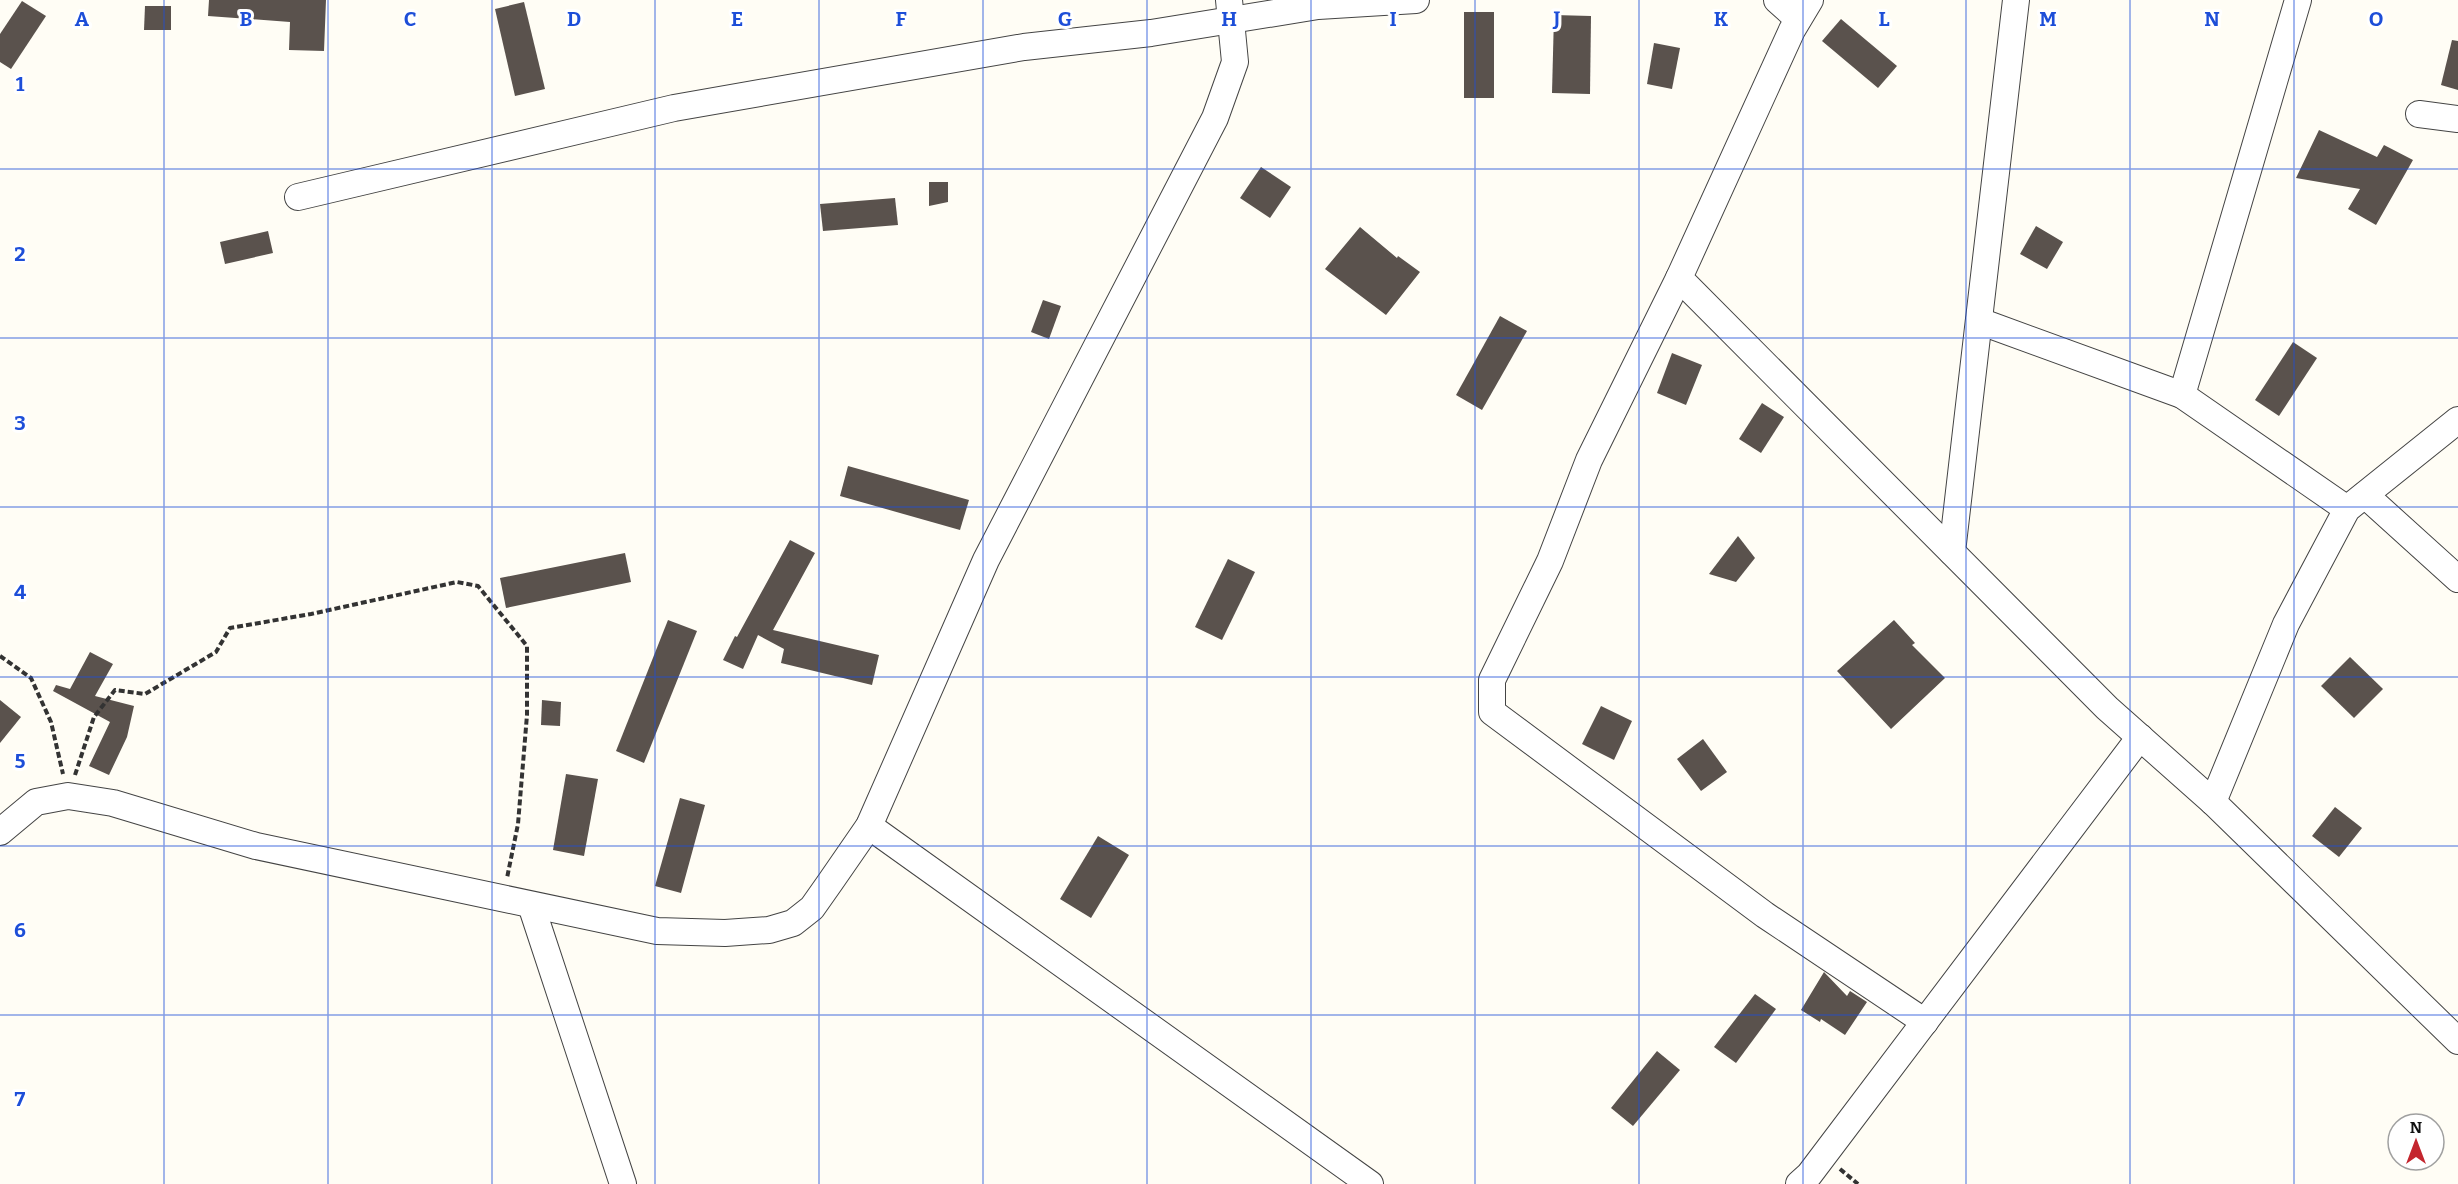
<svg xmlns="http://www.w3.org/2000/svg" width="2458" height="1184" font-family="Bitter,serif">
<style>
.building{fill:#5a524d}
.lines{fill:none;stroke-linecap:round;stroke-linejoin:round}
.minor-casing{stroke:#444;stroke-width:28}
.path{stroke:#333;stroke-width:4;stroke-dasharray:6 3;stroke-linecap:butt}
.minor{stroke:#fff;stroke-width:26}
.grid{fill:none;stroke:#1d4ed8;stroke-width:1.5;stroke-opacity:0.55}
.grid-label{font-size:20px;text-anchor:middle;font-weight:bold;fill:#1d4ed8;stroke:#fff;stroke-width:6;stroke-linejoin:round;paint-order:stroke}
</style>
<rect width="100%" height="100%" fill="#fffdf5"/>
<g class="building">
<path d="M 209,0 L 326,0 L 324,51 L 289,50 L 290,22 L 208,16 Z"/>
<path d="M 22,1 L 46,16 L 11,69 L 0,62 L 0,34 Z"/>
<path d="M 524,2 L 545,89 L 515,96 L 495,9 Z"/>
<path d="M 145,6 L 171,6 L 171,30 L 144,30 Z"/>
<rect x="1464" y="12" width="30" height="86"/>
<path d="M 1554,15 L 1591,16 L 1590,94 L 1552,93 Z"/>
<path d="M 1841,19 L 1897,66 L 1878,88 L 1822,41 Z"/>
<path d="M 2452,40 L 2458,41 L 2458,90 L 2441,85 Z"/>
<path d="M 1654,43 L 1680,48 L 1672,89 L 1647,84 Z"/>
<path d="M 2319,130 L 2377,157 L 2384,145 L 2413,160 L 2376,225 L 2348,209 L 2360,189 L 2296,178 Z"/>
<path d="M 1261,167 L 1291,187 L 1270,218 L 1240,198 Z"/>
<path d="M 929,182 L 948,182 L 948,202 L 929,206 Z"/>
<path d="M 895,198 L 898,225 L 823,231 L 820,204 Z"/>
<path d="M 2036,226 L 2063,242 L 2047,269 L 2020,254 Z"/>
<path d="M 1360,227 L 1397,258 L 1398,256 L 1420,272 L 1386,315 L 1325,269 Z"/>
<path d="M 268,231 L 273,253 L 225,264 L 220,242 Z"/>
<path d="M 1043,300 L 1061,306 L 1049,339 L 1031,332 Z"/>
<path d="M 1500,316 L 1527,331 L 1482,410 L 1456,395 Z"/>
<path d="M 2293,342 L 2317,358 L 2279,416 L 2255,400 Z"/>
<path d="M 1672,353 L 1702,365 L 1686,405 L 1657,393 Z"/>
<path d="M 1762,403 L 1784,417 L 1761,453 L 1739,439 Z"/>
<path d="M 848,466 L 969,500 L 960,530 L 840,496 Z"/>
<path d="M 1738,536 L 1755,558 L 1736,582 L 1709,574 Z"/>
<path d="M 790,540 L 815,553 L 773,630 L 879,655 L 872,685 L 781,663 L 784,649 L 758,635 L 743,669 L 723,660 L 735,636 L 737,637 Z"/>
<path d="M 625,553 L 631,582 L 506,608 L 500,578 Z"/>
<path d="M 1228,559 L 1255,572 L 1222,640 L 1195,627 Z"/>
<path d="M 668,620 L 697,631 L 644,763 L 616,751 Z"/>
<path d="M 1894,620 L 1915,643 L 1912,645 L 1945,678 L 1891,729 L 1837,671 Z"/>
<path d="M 90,652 L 113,664 L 95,696 L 134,706 L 127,737 L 109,775 L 89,766 L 110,722 L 53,691 L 56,685 L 70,689 Z"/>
<path d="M 2350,657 L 2383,689 L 2354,718 L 2321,686 Z"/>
<path d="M 0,700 L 21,717 L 0,743 Z"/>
<path d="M 542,700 L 561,702 L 560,726 L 541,725 Z"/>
<path d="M 1601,706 L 1632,721 L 1614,760 L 1582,744 Z"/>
<path d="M 1703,739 L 1727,772 L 1701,791 L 1677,759 Z"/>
<path d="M 566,774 L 598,779 L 584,856 L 553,850 Z"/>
<path d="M 680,798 L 705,805 L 681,893 L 655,886 Z"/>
<path d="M 2335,807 L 2362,828 L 2339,857 L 2312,836 Z"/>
<path d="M 1098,836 L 1129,855 L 1091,918 L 1060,899 Z"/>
<path d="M 1824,972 L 1847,996 L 1850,991 L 1867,1002 L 1845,1035 L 1821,1019 L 1820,1022 L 1801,1010 Z"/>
<path d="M 1755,994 L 1776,1009 L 1736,1063 L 1714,1047 Z"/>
<path d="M 1657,1051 L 1680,1070 L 1633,1126 L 1611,1108 Z"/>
</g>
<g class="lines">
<defs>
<g id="minor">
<path d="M 1777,0 L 1798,19"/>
<path d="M 1810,0 L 1792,30 L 1679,278 L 2107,708 L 2213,802 L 2458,1041"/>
<path d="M 2419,114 L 2458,119"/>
<path d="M 298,197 L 674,108 L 1024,47 L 1151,33 L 1318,6 L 1416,0"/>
<path d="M 1679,278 L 1589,460 L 1550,561 L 1492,680 L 1492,712 L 1765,915 L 1925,1022"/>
<path d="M 1979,321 L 2182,395 L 2347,509"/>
<path d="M 2182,395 L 2298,0"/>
<path d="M 2365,495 L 2458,579"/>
<path d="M 1952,552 L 2016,0"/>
<path d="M 2213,802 L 2286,624 L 2347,509 L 2458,420"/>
<path d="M 869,826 L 1370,1184"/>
<path d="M 0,832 L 36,802 L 68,796 L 113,803 L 256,846 L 657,931 L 725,933 L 769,930 L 793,923 L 812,908 L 831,881 L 869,826 L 986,560 L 1215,118 L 1235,62 L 1229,0"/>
<path d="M 531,905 L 623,1184"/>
<path d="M 1799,1184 L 1809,1175 L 2140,737"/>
</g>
</defs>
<use href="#minor" class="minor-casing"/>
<g class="path">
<path d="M 0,656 L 31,678 L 51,722 L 63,774"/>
<path d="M 75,775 L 94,717 L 115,690 L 145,694 L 216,652 L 230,628 L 311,614 L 457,582 L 478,586 L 527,646 L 527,715 L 518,824 L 507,878"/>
<path d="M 1840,1169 L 1858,1184"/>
</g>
<use href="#minor" class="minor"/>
</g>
<path class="grid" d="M 164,0 L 164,1184M 328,0 L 328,1184M 492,0 L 492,1184M 655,0 L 655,1184M 819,0 L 819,1184M 983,0 L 983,1184M 1147,0 L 1147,1184M 1311,0 L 1311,1184M 1475,0 L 1475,1184M 1639,0 L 1639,1184M 1803,0 L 1803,1184M 1966,0 L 1966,1184M 2130,0 L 2130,1184M 2294,0 L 2294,1184M 0,169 L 2458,169M 0,338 L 2458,338M 0,507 L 2458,507M 0,677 L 2458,677M 0,846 L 2458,846M 0,1015 L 2458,1015"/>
<g class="grid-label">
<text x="82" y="26">A</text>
<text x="246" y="26">B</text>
<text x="410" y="26">C</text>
<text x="574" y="26">D</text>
<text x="737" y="26">E</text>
<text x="901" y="26">F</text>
<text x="1065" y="26">G</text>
<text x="1229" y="26">H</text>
<text x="1393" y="26">I</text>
<text x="1557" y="26">J</text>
<text x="1721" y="26">K</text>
<text x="1884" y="26">L</text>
<text x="2048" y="26">M</text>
<text x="2212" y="26">N</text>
<text x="2376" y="26">O</text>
<text x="20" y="91">1</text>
<text x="20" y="261">2</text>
<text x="20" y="430">3</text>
<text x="20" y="599">4</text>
<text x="20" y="768">5</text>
<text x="20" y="937">6</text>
<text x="20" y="1106">7</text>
</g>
<g transform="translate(2416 1142)"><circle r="28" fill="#ffffff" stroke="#a0a0a0" stroke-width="1.5"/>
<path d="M0-4.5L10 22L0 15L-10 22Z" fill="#c4262e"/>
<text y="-9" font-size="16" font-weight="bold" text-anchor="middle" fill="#111111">N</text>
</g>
</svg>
